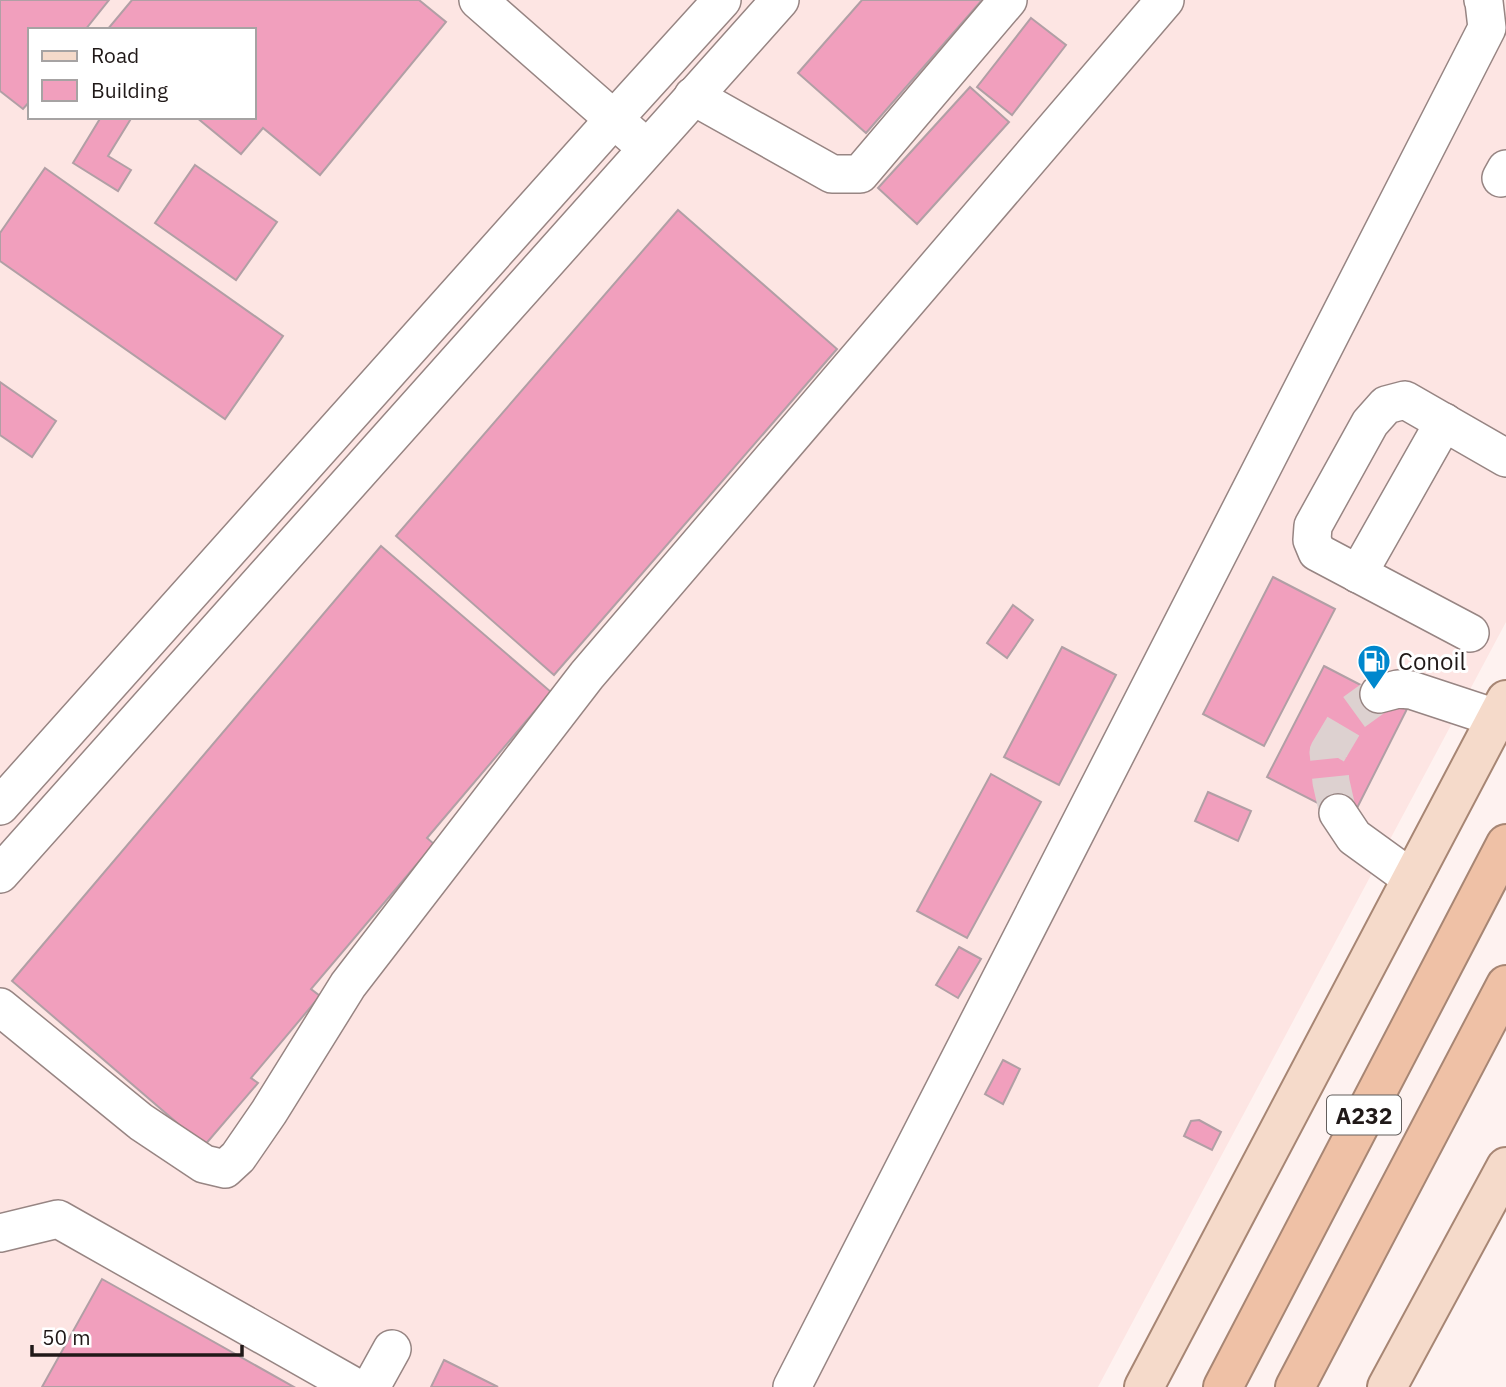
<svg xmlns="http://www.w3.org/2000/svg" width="1506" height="1387" font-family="'IBM Plex Sans',sans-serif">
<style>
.built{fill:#fde5e3;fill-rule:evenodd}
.building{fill:#f19fbd;stroke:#b19fa5;stroke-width:2}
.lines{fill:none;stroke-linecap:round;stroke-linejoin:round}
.minor-tunnel{stroke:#ddd1d0;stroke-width:37;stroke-dasharray:37 18;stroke-linecap:butt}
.minor-casing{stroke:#978583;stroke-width:40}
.major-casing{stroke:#a78674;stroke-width:42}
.highway-casing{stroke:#a78674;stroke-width:42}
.minor{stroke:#fff;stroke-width:37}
.major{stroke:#f5daca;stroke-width:38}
.highway{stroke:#efc1a6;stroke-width:38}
.labels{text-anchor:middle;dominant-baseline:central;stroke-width:6;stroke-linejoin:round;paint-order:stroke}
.shield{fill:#fff;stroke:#635e5d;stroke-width:2}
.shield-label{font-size:23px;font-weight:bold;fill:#201918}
.poi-label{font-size:24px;fill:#201918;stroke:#fff;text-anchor:start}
</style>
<rect width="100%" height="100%" fill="#fef2f0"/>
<path class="built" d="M 0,0 L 1506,0 L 1506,622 L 1098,1387 L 0,1387 ZM 30,30 L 254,30 L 254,117 L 30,117 Z"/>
<g class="building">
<path d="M 0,0 L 109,0 L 85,30 L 30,30 L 30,101 L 23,109 L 0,91 Z"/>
<path d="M 132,0 L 419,0 L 446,22 L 320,175 L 263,128 L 241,154 L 196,117 L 254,117 L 254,30 L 107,30 Z"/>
<path d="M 862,0 L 982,0 L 866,133 L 798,73 Z"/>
<path d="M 1031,18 L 1066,45 L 1012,115 L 977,87 Z"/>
<path d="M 970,87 L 1009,122 L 917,224 L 878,188 Z"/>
<path d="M 101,117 L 132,117 L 108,156 L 131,170 L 118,191 L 73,163 Z"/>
<path d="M 195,165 L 277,222 L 236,280 L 155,223 Z"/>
<path d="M 45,168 L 283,336 L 225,419 L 0,261 L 0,233 Z"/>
<path d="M 678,210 L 837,349 L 554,675 L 396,536 Z"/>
<path d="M 0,382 L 56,421 L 32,457 L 0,435 Z"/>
<path d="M 381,546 L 551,692 L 427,838 L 434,844 L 311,989 L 320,996 L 251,1078 L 258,1083 L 204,1146 L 12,981 Z"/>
<path d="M 1273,577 L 1335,609 L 1264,746 L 1203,714 Z"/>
<path d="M 1013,605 L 1033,620 L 1007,658 L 987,643 Z"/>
<path d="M 1062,647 L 1116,675 L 1059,785 L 1004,757 Z"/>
<path d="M 1324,666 L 1407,709 L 1351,820 L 1267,777 Z"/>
<path d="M 991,774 L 1041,802 L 967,938 L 917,911 Z"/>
<path d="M 1208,792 L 1251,811 L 1238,841 L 1195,821 Z"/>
<path d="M 959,947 L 981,959 L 958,998 L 936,985 Z"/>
<path d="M 1003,1060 L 1020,1069 L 1003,1104 L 985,1094 Z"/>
<path d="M 1199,1120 L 1221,1132 L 1212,1150 L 1184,1136 L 1191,1121 Z"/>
<path d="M 102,1279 L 294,1387 L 42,1387 Z"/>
<path d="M 444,1360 L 498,1387 L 431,1387 Z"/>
</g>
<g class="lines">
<path class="minor-tunnel" d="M 1338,813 L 1331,782 L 1328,752 L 1350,715 L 1379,694"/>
<defs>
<g id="minor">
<path d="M 478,0 L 633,136"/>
<path d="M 693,96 L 832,174 L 860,174 L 1008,0"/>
<path d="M 1501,178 L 1506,169"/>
<path d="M 1358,574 L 1444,422"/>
<path d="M 1470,633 L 1317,552 L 1312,540 L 1313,526 L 1370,423 L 1386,405 L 1405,400 L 1506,458"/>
<path d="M 1379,694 L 1398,689 L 1411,690 L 1496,718"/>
<path d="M 0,806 L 614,119 L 722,0"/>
<path d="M 1338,813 L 1354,837 L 1412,879"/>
<path d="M 0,874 L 780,0"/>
<path d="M 0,1007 L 141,1122 L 204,1164 L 225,1169 L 238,1157 L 269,1112 L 348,985 L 587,675 L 1165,0"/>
<path d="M 0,1233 L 58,1219 L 355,1387"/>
<path d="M 371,1387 L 392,1349"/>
<path d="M 792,1387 L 1487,28 L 1484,2 L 1483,0"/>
</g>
<g id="major">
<path d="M 1144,1387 L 1506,700"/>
<path d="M 1387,1387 L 1506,1167"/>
</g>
<g id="highway">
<path d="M 1223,1387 L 1506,844"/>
<path d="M 1295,1387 L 1506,985"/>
</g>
</defs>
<use href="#minor" class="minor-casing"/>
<use href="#major" class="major-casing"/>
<use href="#highway" class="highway-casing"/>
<use href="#minor" class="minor"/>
<use href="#major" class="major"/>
<use href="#highway" class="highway"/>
</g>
<defs>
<symbol id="fuel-pin" viewBox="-11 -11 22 30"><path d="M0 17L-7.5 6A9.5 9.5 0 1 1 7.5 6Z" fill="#0087cd" stroke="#fff"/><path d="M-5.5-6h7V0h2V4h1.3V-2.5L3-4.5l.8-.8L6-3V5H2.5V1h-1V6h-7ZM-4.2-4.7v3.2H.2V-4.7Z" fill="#fff"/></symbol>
</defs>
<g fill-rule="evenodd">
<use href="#fuel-pin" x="1355" y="642" width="38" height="52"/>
</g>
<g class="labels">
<rect class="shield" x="1327" y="1095.5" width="74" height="39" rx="5"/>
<g class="shield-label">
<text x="1364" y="1115">A232</text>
</g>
<g class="poi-label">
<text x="1398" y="661">Conoil</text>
</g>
</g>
<rect x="28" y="28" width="228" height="91" fill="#ffffff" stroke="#a6a3a3" stroke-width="2"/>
<rect x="42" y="51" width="35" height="10" fill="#f5daca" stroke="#a6a3a3" stroke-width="2"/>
<text x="91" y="63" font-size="21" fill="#201918">Road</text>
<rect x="42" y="80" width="35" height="21" fill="#f19fbd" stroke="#a6a3a3" stroke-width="2"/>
<text x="91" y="98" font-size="21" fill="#201918">Building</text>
<path d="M32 1345v10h210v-10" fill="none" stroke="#201918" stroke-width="3.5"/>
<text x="42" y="1345" font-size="21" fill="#201918" stroke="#ffffff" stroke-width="5" paint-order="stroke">50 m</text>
</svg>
